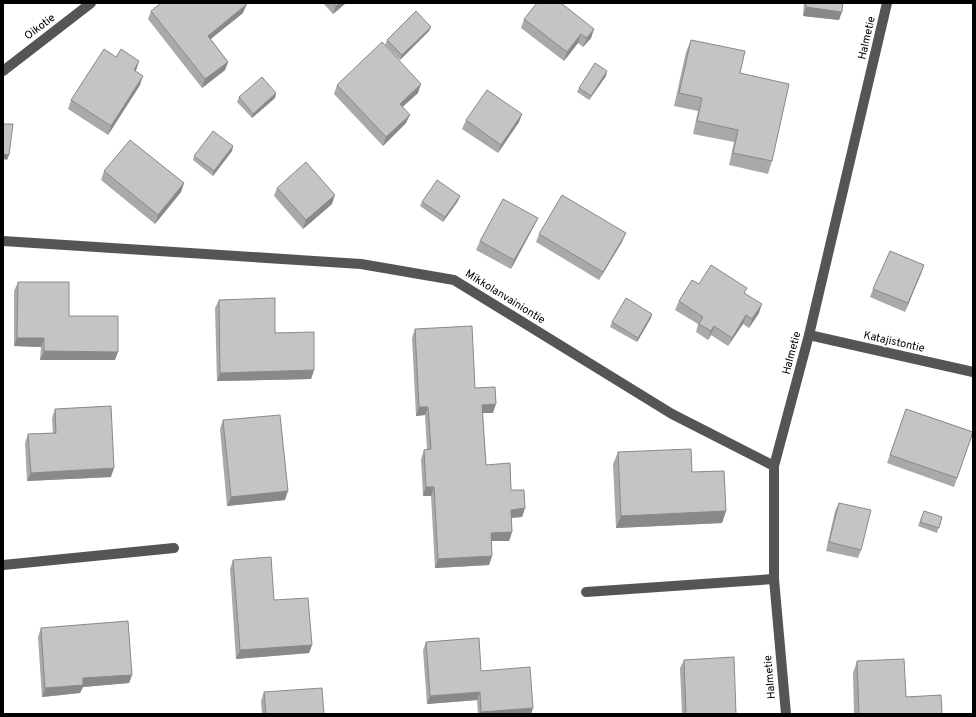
<svg xmlns="http://www.w3.org/2000/svg" width="976" height="717" font-family="Overpass,sans-serif">
<style>
.lines{fill:none;stroke-linecap:round;stroke-linejoin:round}
.minor{stroke:#555;stroke-width:10}
.wall{fill:#a9a9a9}
.shaded-wall{fill:#898989}
.building{fill:#c4c4c4;stroke:#898989}
.labels{text-anchor:middle;dominant-baseline:central;stroke-width:4;stroke-linejoin:round;paint-order:stroke}
.street-label{font-size:11px;fill:#000;stroke:#fff}
</style>
<rect width="100%" height="100%" fill="#fff"/>
<g class="lines">
<g class="minor">
<path d="M 3,71 L 91,3"/>
<path d="M 3,241 L 361,264 L 454,280 L 672,414 L 774,466"/>
<path d="M 809,335 L 973,372"/>
<path d="M 3,565 L 174,548"/>
<path d="M 586,592 L 774,579"/>
<path d="M 786,714 L 774,579 L 774,466 L 809,335 L 887,3"/>
</g>
</g>
<g class="wall">
<path d="M 323,3 L 346,3 L 333,14 Z"/>
<path d="M 804,3 L 843,3 L 839,20 L 803,16 Z"/>
<path d="M 151,11 L 243,13 L 211,39 L 228,62 L 225,70 L 202,88 L 148,19 Z"/>
<path d="M 524,19 L 594,29 L 591,38 L 583,47 L 578,43 L 564,61 L 521,28 Z"/>
<path d="M 431,27 L 429,31 L 400,60 L 385,45 L 387,40 Z"/>
<path d="M 691,40 L 740,73 L 772,161 L 768,174 L 729,165 L 734,142 L 693,134 L 698,111 L 674,106 L 686,52 Z"/>
<path d="M 116,57 L 139,61 L 136,71 L 140,85 L 108,135 L 68,109 L 71,100 Z"/>
<path d="M 606,76 L 589,100 L 577,92 L 579,88 Z"/>
<path d="M 337,85 L 418,93 L 402,107 L 406,123 L 383,146 L 334,94 Z"/>
<path d="M 276,93 L 275,98 L 252,118 L 237,102 L 239,97 Z"/>
<path d="M 522,114 L 519,122 L 498,153 L 462,129 L 466,120 Z"/>
<path d="M 233,146 L 232,151 L 213,176 L 193,160 L 194,156 Z"/>
<path d="M 104,171 L 184,183 L 181,192 L 155,224 L 101,180 Z"/>
<path d="M 277,188 L 332,204 L 303,229 L 274,196 Z"/>
<path d="M 458,201 L 443,222 L 420,206 L 422,202 Z"/>
<path d="M 538,218 L 534,226 L 511,269 L 476,250 L 480,241 Z"/>
<path d="M 539,234 L 622,242 L 599,280 L 536,242 Z"/>
<path d="M 924,265 L 905,312 L 870,297 L 873,289 Z"/>
<path d="M 18,282 L 69,316 L 115,360 L 40,360 L 41,347 L 14,346 L 14,291 Z"/>
<path d="M 699,284 L 745,293 L 759,313 L 749,328 L 743,324 L 728,346 L 711,335 L 708,340 L 696,332 L 698,324 L 675,310 L 679,301 Z"/>
<path d="M 219,300 L 275,333 L 314,370 L 311,379 L 217,381 L 215,308 Z"/>
<path d="M 652,314 L 651,318 L 637,342 L 610,327 L 612,322 Z"/>
<path d="M 415,329 L 475,388 L 493,413 L 483,413 L 486,465 L 511,490 L 525,508 L 522,517 L 511,518 L 512,532 L 509,541 L 492,541 L 492,556 L 489,565 L 435,568 L 431,496 L 423,496 L 421,459 L 424,450 L 427,450 L 425,415 L 416,416 L 412,338 Z"/>
<path d="M 55,409 L 111,477 L 27,481 L 25,443 L 28,434 L 53,433 L 52,418 Z"/>
<path d="M 906,409 L 973,432 L 954,487 L 887,463 Z"/>
<path d="M 223,420 L 285,500 L 227,506 L 220,429 Z"/>
<path d="M 618,452 L 692,472 L 726,511 L 722,523 L 616,528 L 613,464 Z"/>
<path d="M 839,503 L 861,550 L 858,558 L 826,551 L 835,511 Z"/>
<path d="M 924,511 L 942,517 L 937,533 L 918,526 Z"/>
<path d="M 233,560 L 312,645 L 309,653 L 236,659 L 230,569 Z"/>
<path d="M 41,628 L 132,675 L 129,683 L 83,687 L 80,693 L 42,697 L 38,637 Z"/>
<path d="M 426,642 L 481,671 L 533,708 L 531,714 L 478,714 L 477,700 L 427,704 L 423,650 Z"/>
<path d="M 684,660 L 736,714 L 682,714 L 680,668 Z"/>
<path d="M 857,661 L 906,697 L 942,714 L 854,714 L 853,673 Z"/>
<path d="M 264,692 L 324,714 L 262,714 L 261,701 Z"/>
</g>
<g class="shaded-wall">
<path d="M 340,3 L 346,3 L 333,14 L 336,6 Z"/>
<path d="M 247,4 L 243,13 L 204,44 L 208,36 Z"/>
<path d="M 806,7 L 842,12 L 839,20 L 803,16 Z"/>
<path d="M 431,27 L 429,31 L 400,60 L 402,55 Z"/>
<path d="M 594,29 L 591,38 L 583,47 L 587,38 Z"/>
<path d="M 581,34 L 578,43 L 564,61 L 567,52 Z"/>
<path d="M 139,61 L 136,70 L 131,78 L 134,70 Z"/>
<path d="M 228,62 L 225,70 L 202,88 L 205,79 Z"/>
<path d="M 607,71 L 606,76 L 589,100 L 591,96 Z"/>
<path d="M 143,76 L 140,85 L 108,135 L 111,126 Z"/>
<path d="M 421,84 L 418,93 L 396,113 L 400,104 Z"/>
<path d="M 276,93 L 275,98 L 252,118 L 253,114 Z"/>
<path d="M 522,114 L 519,122 L 498,153 L 501,145 Z"/>
<path d="M 410,115 L 406,123 L 383,146 L 386,137 Z"/>
<path d="M 233,146 L 232,151 L 213,176 L 214,171 Z"/>
<path d="M 3,154 L 9,155 L 7,160 L 3,159 Z"/>
<path d="M 184,183 L 181,192 L 155,224 L 158,215 Z"/>
<path d="M 335,195 L 332,204 L 303,229 L 306,220 Z"/>
<path d="M 460,196 L 458,201 L 443,222 L 445,217 Z"/>
<path d="M 538,218 L 534,226 L 511,269 L 514,260 Z"/>
<path d="M 626,233 L 622,242 L 599,280 L 603,272 Z"/>
<path d="M 924,265 L 921,274 L 905,312 L 908,303 Z"/>
<path d="M 762,304 L 759,313 L 749,328 L 752,319 Z"/>
<path d="M 652,314 L 651,318 L 637,342 L 638,338 Z"/>
<path d="M 746,315 L 743,324 L 728,346 L 732,338 Z"/>
<path d="M 714,326 L 711,335 L 708,340 L 711,331 Z"/>
<path d="M 17,338 L 44,338 L 41,347 L 14,346 Z"/>
<path d="M 44,351 L 118,352 L 115,360 L 40,360 Z"/>
<path d="M 314,370 L 311,379 L 217,381 L 220,373 Z"/>
<path d="M 496,404 L 493,413 L 479,413 L 482,405 Z"/>
<path d="M 419,407 L 428,407 L 425,415 L 416,416 Z"/>
<path d="M 114,468 L 111,477 L 27,481 L 31,473 Z"/>
<path d="M 426,487 L 434,487 L 431,496 L 423,496 Z"/>
<path d="M 288,491 L 285,500 L 227,506 L 231,497 Z"/>
<path d="M 525,508 L 522,517 L 508,518 L 511,510 Z"/>
<path d="M 726,511 L 722,523 L 616,528 L 621,516 Z"/>
<path d="M 512,532 L 509,541 L 488,541 L 491,533 Z"/>
<path d="M 492,556 L 489,565 L 435,568 L 438,559 Z"/>
<path d="M 312,645 L 309,653 L 236,659 L 240,650 Z"/>
<path d="M 132,675 L 129,683 L 83,687 L 80,693 L 42,697 L 45,688 L 83,678 Z"/>
<path d="M 480,692 L 477,700 L 427,704 L 430,696 Z"/>
<path d="M 533,708 L 531,714 L 480,714 L 481,712 Z"/>
</g>
<g class="building">
<path d="M 161,3 L 245,3 L 247,4 L 208,36 L 228,62 L 205,79 L 151,11 Z"/>
<path d="M 334,3 L 340,3 L 336,6 Z"/>
<path d="M 537,3 L 561,3 L 594,29 L 587,38 L 581,34 L 567,52 L 524,19 Z"/>
<path d="M 806,3 L 843,3 L 842,12 L 806,7 Z"/>
<path d="M 416,11 L 431,27 L 402,55 L 387,40 Z"/>
<path d="M 691,40 L 745,51 L 740,73 L 789,84 L 772,161 L 733,153 L 738,130 L 697,121 L 702,98 L 679,93 Z"/>
<path d="M 382,42 L 421,84 L 400,104 L 410,115 L 386,137 L 337,85 Z"/>
<path d="M 104,49 L 116,57 L 121,49 L 139,61 L 134,70 L 143,76 L 111,126 L 71,100 Z"/>
<path d="M 595,63 L 607,71 L 591,96 L 579,88 Z"/>
<path d="M 262,77 L 276,93 L 253,114 L 239,97 Z"/>
<path d="M 487,90 L 522,114 L 501,145 L 466,120 Z"/>
<path d="M 3,124 L 13,124 L 9,155 L 3,154 Z"/>
<path d="M 213,131 L 233,146 L 214,171 L 194,156 Z"/>
<path d="M 130,140 L 184,183 L 158,215 L 104,171 Z"/>
<path d="M 306,162 L 335,195 L 306,220 L 277,188 Z"/>
<path d="M 437,180 L 460,196 L 445,217 L 422,202 Z"/>
<path d="M 562,195 L 626,233 L 603,272 L 539,234 Z"/>
<path d="M 503,199 L 538,218 L 514,260 L 480,241 Z"/>
<path d="M 890,251 L 924,265 L 908,303 L 873,289 Z"/>
<path d="M 711,265 L 747,288 L 744,293 L 762,304 L 752,319 L 746,315 L 732,338 L 714,326 L 711,331 L 699,324 L 703,317 L 679,301 L 692,280 L 699,284 Z"/>
<path d="M 18,282 L 69,282 L 69,316 L 118,316 L 118,352 L 44,351 L 44,338 L 17,338 Z"/>
<path d="M 275,298 L 275,333 L 314,332 L 314,370 L 220,373 L 219,300 Z"/>
<path d="M 626,298 L 652,314 L 638,338 L 612,322 Z"/>
<path d="M 472,326 L 475,388 L 495,387 L 496,404 L 482,405 L 486,465 L 510,463 L 511,490 L 524,490 L 525,508 L 511,510 L 512,532 L 491,533 L 492,556 L 438,559 L 434,487 L 426,487 L 424,450 L 431,449 L 428,407 L 419,407 L 415,329 Z"/>
<path d="M 111,406 L 114,468 L 31,473 L 28,434 L 56,433 L 55,409 Z"/>
<path d="M 906,409 L 973,432 L 957,478 L 890,455 Z"/>
<path d="M 280,415 L 288,491 L 231,497 L 223,420 Z"/>
<path d="M 691,449 L 692,472 L 724,471 L 726,511 L 621,516 L 618,452 Z"/>
<path d="M 839,503 L 871,510 L 861,550 L 829,542 Z"/>
<path d="M 924,511 L 942,517 L 939,528 L 920,522 Z"/>
<path d="M 271,557 L 274,600 L 308,598 L 312,645 L 240,650 L 233,560 Z"/>
<path d="M 128,621 L 132,675 L 83,678 L 83,685 L 45,688 L 41,628 Z"/>
<path d="M 479,638 L 481,671 L 530,667 L 533,708 L 481,712 L 480,692 L 430,696 L 426,642 Z"/>
<path d="M 734,657 L 736,714 L 686,714 L 684,660 Z"/>
<path d="M 904,659 L 906,697 L 941,695 L 942,714 L 859,714 L 857,661 Z"/>
<path d="M 322,688 L 324,714 L 266,714 L 264,692 Z"/>
</g>
<g class="labels">
<g class="street-label">
<text transform="translate(40 27) rotate(-37)">Oikotie</text>
<text transform="translate(867 38) rotate(-77)">Halmetie</text>
<text transform="translate(505 297) rotate(32)">Mikkolanvainiontie</text>
<text transform="translate(894 342) rotate(13)">Katajistontie</text>
<text transform="translate(792 353) rotate(-75)">Halmetie</text>
<text transform="translate(770 677) rotate(-95)">Halmetie</text>
</g>
</g>
<rect width="976" height="717" fill="none" stroke="#000000" stroke-width="8"/>
</svg>
